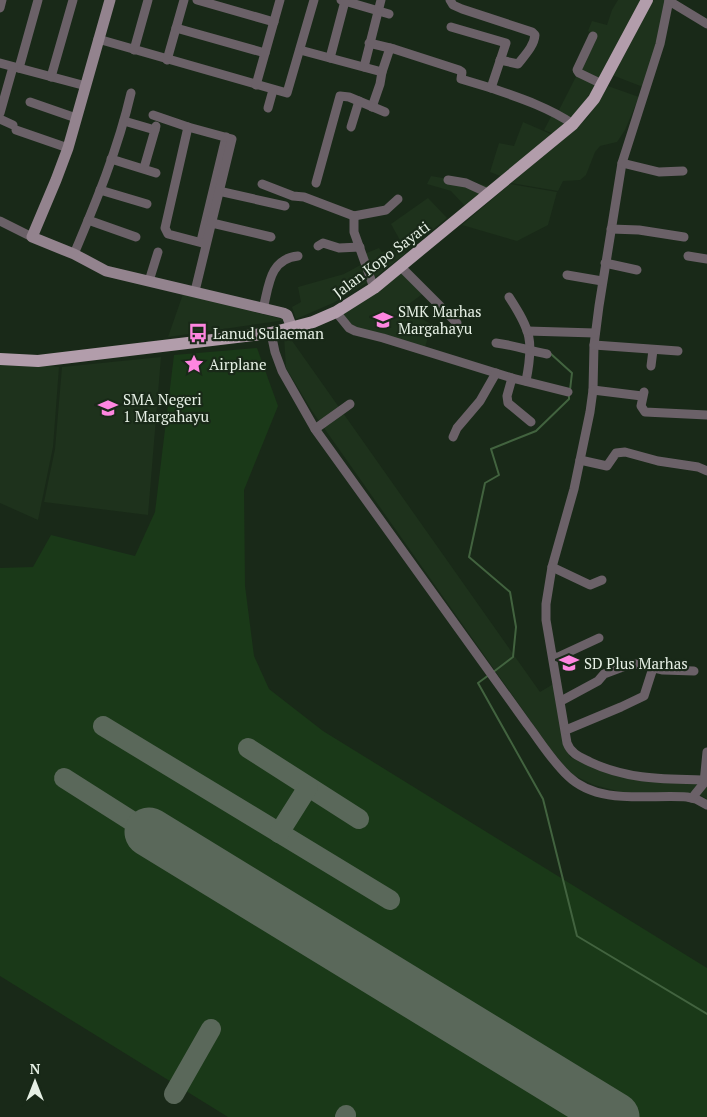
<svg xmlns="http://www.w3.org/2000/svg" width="707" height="1117" font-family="'PT Serif',serif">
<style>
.built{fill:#1e321c}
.green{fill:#1a3918}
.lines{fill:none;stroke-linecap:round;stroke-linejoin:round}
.stream{stroke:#42633f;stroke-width:2}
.taxiway{stroke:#5a685a;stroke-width:20}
.runway{stroke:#5a685a;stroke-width:49}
.street{stroke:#6b6168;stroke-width:9}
.secondary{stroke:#93838e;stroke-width:11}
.primary{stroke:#b29dab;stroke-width:12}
.labels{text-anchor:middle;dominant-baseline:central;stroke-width:4.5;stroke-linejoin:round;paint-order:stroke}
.street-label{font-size:15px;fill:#e6f0e5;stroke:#192918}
.poi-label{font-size:15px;fill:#e6f0e5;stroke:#192918;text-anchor:start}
</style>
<rect width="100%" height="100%" fill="#192918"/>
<g class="built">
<path d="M 618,0 L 641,0 L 601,79 L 576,113 L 554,134 L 544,130 L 554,111 L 558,112 L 587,55 L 595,36 L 588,31 L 592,21 L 607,25 L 612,10 Z"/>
<path d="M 652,0 L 667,0 L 662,37 L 643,87 L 612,75 Z"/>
<path d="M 608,86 L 639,97 L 625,130 L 617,142 L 600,146 L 595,152 L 586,175 L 580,180 L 563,181 L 558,191 L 511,183 L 570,134 L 588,117 Z"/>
<path d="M 523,122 L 553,135 L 503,177 L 490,172 L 499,143 L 514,146 Z"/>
<path d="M 431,176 L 490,186 L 465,206 L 451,191 L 427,184 Z"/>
<path d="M 510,184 L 557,192 L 548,225 L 517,241 L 462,225 Z"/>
<path d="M 428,198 L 447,218 L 406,251 L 391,224 Z"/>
<path d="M 399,245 L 406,253 L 373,279 L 333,303 L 296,319 L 292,307 L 301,302 L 298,287 L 344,274 L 366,262 L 364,254 L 379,248 L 382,252 Z"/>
<path d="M 402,270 L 425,292 L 401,310 L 405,308 L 432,325 L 424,350 L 346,324 L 338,316 L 379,288 L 382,291 L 380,287 Z"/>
<path d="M 183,294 L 286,320 L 168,337 Z"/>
<path d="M 288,335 L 540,692 L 555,683 L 570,757 L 596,769 L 707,783 L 707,799 L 702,796 L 672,793 L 621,792 L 594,785 L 571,774 L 549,747 L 312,411 L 286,368 L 284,336 Z"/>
<path d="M 161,357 L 148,515 L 44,502 L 55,449 L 62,367 Z"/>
<path d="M 0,361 L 59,367 L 53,447 L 38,520 L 0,503 Z"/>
</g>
<path class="green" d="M 257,348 L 278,406 L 244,490 L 245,586 L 254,656 L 269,689 L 323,731 L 707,968 L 707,1117 L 228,1117 L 0,976 L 0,568 L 33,567 L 51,535 L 135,556 L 155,512 L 174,355 Z"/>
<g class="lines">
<g class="stream">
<path d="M 551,354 L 572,373 L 570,390"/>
<path d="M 492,673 L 513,657 L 516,627 L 510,592 L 469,557 L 485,483 L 499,475 L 491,449 L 536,431 L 569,399 L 569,395"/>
<path d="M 489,675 L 478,683 L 543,799 L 577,936 L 707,1014"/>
</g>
<g class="taxiway">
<path d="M 103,726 L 390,900"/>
<path d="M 248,748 L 359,819"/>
<path d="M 64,778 L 149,832"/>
<path d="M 279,833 L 308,787"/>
<path d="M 174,1094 L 211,1029"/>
<path d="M 345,1117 L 346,1115"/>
</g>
<path class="runway" d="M 149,832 L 615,1117"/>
<g class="street">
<path d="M 197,0 L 274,22"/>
<path d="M 341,0 L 389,14"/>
<path d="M 450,0 L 453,5 L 462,9 L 532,32 L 535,35 C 534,46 525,55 518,64 L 500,60"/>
<path d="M 669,0 L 660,44 L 622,163 L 599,306 L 594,345 L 593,390 L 590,412 L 574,489 L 552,567 L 546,604 L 546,620 L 567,743 C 571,754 580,757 590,762 C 628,780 665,779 707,780"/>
<path d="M 669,1 L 707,24"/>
<path d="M 0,8 L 2,0"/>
<path d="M 451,27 L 506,43 L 491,88 C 520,98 548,107 573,124"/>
<path d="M 176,28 L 265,53"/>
<path d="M 593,36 L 577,70 L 579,73 L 602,84"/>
<path d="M 98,39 L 287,93 L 314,0"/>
<path d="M 369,43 L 394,49 L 459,70 L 462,72 L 461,79 L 491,88"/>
<path d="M 134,50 L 148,0"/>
<path d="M 300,50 L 382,72 L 380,84 L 372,107"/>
<path d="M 330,58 L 345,1"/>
<path d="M 167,60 L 184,0"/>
<path d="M 0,63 L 86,86"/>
<path d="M 364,67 L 381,0"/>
<path d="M 19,68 L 38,0"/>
<path d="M 382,72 L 390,48"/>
<path d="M 51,77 L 73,0"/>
<path d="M 256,85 L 280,0"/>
<path d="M 30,102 L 76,118"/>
<path d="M 268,108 L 273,90"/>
<path d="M 0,113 L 13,67"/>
<path d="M 153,115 L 188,127"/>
<path d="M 0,119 L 13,125"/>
<path d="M 124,121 L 155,130 L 156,126"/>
<path d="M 351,127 L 359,101"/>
<path d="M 16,130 L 68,148"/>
<path d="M 111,159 L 156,173"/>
<path d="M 622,163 L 659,172 L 683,171"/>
<path d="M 144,168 L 155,130"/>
<path d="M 448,180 L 466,183 L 490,194"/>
<path d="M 316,183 L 340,96 L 349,97 L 385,112"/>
<path d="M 262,184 L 293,196 L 304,197 L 354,216 L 386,210 L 398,199"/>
<path d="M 100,190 L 147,204"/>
<path d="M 214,190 L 285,206"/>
<path d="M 354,216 L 354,232 L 374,288"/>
<path d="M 88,220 L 136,237"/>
<path d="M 0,221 L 32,237"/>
<path d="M 212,223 L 271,237"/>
<path d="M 611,229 L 639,230 L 684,237"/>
<path d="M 201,241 L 226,137"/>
<path d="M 318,246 L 323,243 L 339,248 L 360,247"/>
<path d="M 74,254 C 96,202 118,149 131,93"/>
<path d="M 688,256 L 707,259"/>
<path d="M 605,263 L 637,270"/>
<path d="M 400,266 L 457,323"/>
<path d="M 567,275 L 602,281"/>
<path d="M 149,281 L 158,252"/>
<path d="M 195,291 L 232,139 L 188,127 L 165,228 L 168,234 L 206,244"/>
<path d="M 509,297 C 531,331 534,341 526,381"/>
<path d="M 263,309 C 269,286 269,259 298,256"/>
<path d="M 336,312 L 349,328 L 355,331 L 383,338 L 512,378"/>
<path d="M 527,331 L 595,333"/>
<path d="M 271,333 L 275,352 L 282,371 L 315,429 L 527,724 C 540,741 552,761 568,776 C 599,806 649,794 687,797 L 696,799 L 707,805"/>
<path d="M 496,343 C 514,345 530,351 547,354"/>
<path d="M 594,345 L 678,351"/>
<path d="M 651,366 L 653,350"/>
<path d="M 593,390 L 642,396"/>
<path d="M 644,392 L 641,406 L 645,412 L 707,415"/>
<path d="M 531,422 L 508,403 L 507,396 L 512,378 L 568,392"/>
<path d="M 315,429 L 350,404"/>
<path d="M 453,437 L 457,428 L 480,401 L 496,373"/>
<path d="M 580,460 L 607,466 L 616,453 L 625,452 L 658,461 L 698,467 L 707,471"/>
<path d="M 552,567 L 590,585 L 602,580"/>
<path d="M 553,657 L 558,657 L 599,638"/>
<path d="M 561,701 L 598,681 L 604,674 L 628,665 L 637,664 L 663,670 L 694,671"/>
<path d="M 566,730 L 621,707 L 644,696 L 653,668"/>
<path d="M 692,798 L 704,783 L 707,752"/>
</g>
<path class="secondary" d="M 110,0 L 68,148 L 56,180 L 32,237 L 74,254 L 106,271 L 283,313 L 287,315 L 292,328"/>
<path class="primary" d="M 0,359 L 38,361 L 271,333 L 313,322 L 336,312 L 374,288 L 573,124 L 594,99 L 647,0"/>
</g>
<defs>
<symbol id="school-bare" viewBox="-9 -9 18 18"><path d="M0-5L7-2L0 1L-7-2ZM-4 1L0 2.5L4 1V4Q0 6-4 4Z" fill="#fe86e0" stroke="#192918" stroke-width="2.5" paint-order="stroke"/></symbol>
<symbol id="bus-bare" viewBox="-9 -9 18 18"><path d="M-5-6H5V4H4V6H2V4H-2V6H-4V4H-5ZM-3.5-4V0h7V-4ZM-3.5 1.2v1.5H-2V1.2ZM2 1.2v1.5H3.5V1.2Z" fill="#fe86e0" stroke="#192918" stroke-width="2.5" paint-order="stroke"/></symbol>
<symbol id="sight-bare" viewBox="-9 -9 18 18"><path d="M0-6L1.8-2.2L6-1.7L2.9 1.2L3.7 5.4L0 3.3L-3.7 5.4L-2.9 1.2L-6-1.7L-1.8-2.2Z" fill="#fe86e0" stroke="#192918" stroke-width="2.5" paint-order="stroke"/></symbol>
</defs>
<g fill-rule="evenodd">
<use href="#school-bare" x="369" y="306" width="28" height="28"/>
<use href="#bus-bare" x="184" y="319" width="28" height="28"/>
<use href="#sight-bare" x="180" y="350" width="28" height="28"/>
<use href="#school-bare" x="94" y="394" width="28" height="28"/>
<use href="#school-bare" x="555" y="649" width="28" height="28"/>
</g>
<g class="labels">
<g class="street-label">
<text transform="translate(381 259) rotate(-37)">Jalan Kopo Sayati</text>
</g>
<g class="poi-label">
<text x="398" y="311">SMK Marhas<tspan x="398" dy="17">Margahayu</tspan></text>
<text x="213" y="333">Lanud Sulaeman</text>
<text x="209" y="364">Airplane</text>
<text x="123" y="399">SMA Negeri<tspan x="123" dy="17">1 Margahayu</tspan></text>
<text x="584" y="663">SD Plus Marhas</text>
</g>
</g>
<g transform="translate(35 1082)" stroke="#192918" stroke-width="4" paint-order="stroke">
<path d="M0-4L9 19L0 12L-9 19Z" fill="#e6f0e5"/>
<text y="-8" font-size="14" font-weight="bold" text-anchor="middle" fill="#e6f0e5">N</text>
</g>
</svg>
